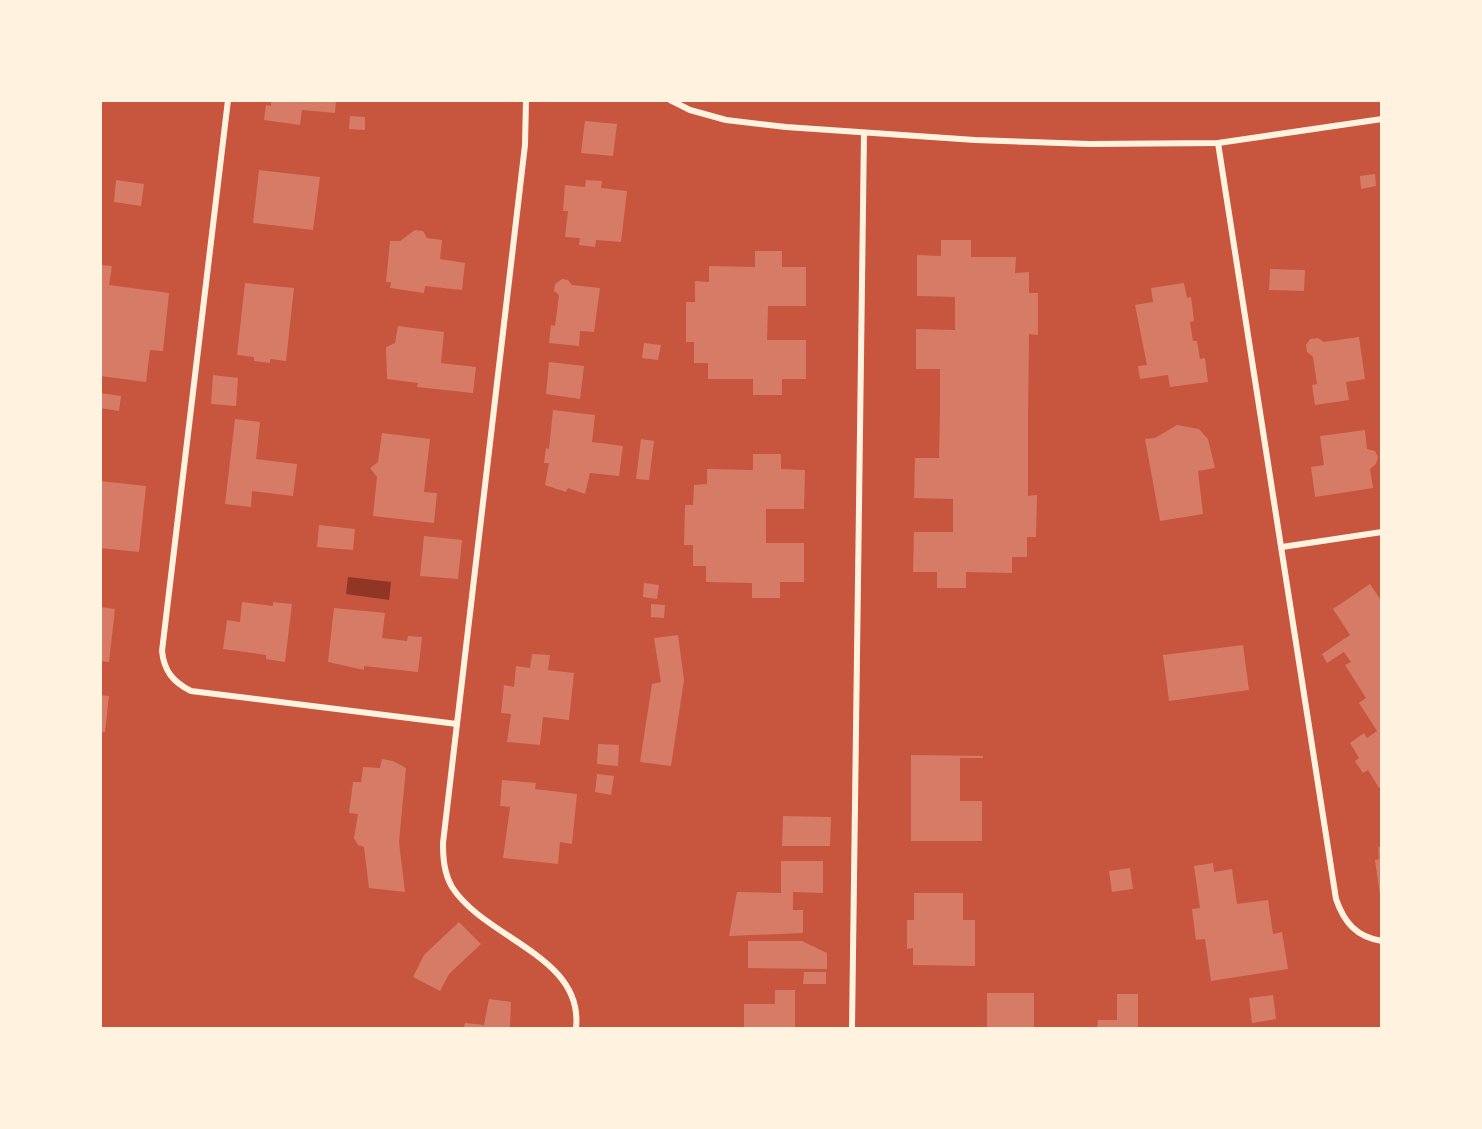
<svg xmlns="http://www.w3.org/2000/svg" width="1482" height="1129" font-family="Overpass,sans-serif">
<style>
.water{fill:#8f3625}
.building{fill:#d67c66}
.lines{fill:none;stroke-linecap:round;stroke-linejoin:round}
.minor{stroke:#fff3e0;stroke-width:6}
</style>
<rect width="100%" height="100%" fill="#c8553d"/>
<path class="water" d="M 348,577 L 391,582 L 389,600 L 346,594 Z"/>
<g class="building">
<path d="M 271,100 L 336,100 L 335,113 L 302,110 L 300,125 L 264,120 L 266,105 L 271,106 Z"/>
<path d="M 350,116 L 365,117 L 365,130 L 349,129 Z"/>
<path d="M 585,121 L 617,124 L 613,156 L 581,153 Z"/>
<path d="M 259,170 L 320,177 L 313,230 L 253,223 Z"/>
<path d="M 1375,174 L 1376,186 L 1361,189 L 1360,176 Z"/>
<path d="M 116,180 L 144,184 L 141,206 L 114,202 Z"/>
<path d="M 586,180 L 602,181 L 601,188 L 627,191 L 621,242 L 596,240 L 595,247 L 579,245 L 580,238 L 565,237 L 568,211 L 563,211 L 565,185 L 585,187 Z"/>
<path d="M 415,230 L 423,231 L 427,238 L 442,240 L 440,259 L 465,263 L 462,290 L 425,286 L 424,293 L 390,288 L 391,282 L 386,282 L 390,241 L 400,241 Z"/>
<path d="M 941,240 L 971,240 L 971,257 L 1016,257 L 1015,273 L 1029,272 L 1029,293 L 1038,293 L 1038,335 L 1029,334 L 1028,416 L 1028,496 L 1037,495 L 1036,537 L 1027,537 L 1027,557 L 1012,557 L 1012,573 L 966,572 L 966,588 L 937,588 L 937,572 L 913,572 L 914,532 L 953,532 L 953,499 L 914,498 L 915,458 L 939,458 L 940,414 L 940,369 L 916,369 L 916,329 L 955,330 L 955,297 L 917,296 L 917,255 L 941,256 Z"/>
<path d="M 755,251 L 782,251 L 782,267 L 806,267 L 806,306 L 768,306 L 767,340 L 806,340 L 806,379 L 782,379 L 782,395 L 753,395 L 753,379 L 708,379 L 708,363 L 694,363 L 694,342 L 686,342 L 686,302 L 695,302 L 695,281 L 709,282 L 709,266 L 755,267 Z"/>
<path d="M 100,265 L 112,266 L 109,285 L 169,293 L 163,351 L 150,350 L 146,382 L 100,376 Z"/>
<path d="M 1270,269 L 1305,270 L 1304,291 L 1269,290 Z"/>
<path d="M 562,279 L 568,280 L 572,285 L 600,288 L 594,332 L 580,331 L 579,346 L 549,343 L 551,325 L 555,326 L 559,295 L 554,291 L 555,284 Z"/>
<path d="M 245,283 L 294,288 L 286,361 L 270,359 L 270,363 L 254,361 L 254,357 L 237,355 Z"/>
<path d="M 1184,283 L 1187,298 L 1191,297 L 1194,321 L 1190,322 L 1193,341 L 1197,341 L 1200,359 L 1205,358 L 1208,382 L 1170,387 L 1168,375 L 1140,379 L 1138,366 L 1147,365 L 1135,305 L 1153,302 L 1151,288 Z"/>
<path d="M 398,326 L 444,332 L 441,363 L 476,367 L 473,393 L 417,387 L 418,383 L 387,379 L 386,347 L 395,343 Z"/>
<path d="M 1359,337 L 1365,379 L 1346,382 L 1349,400 L 1315,405 L 1312,385 L 1317,384 L 1313,357 L 1307,352 L 1306,345 L 1310,339 L 1318,338 L 1324,342 Z"/>
<path d="M 644,343 L 661,345 L 658,360 L 642,358 Z"/>
<path d="M 549,362 L 584,366 L 580,399 L 546,394 Z"/>
<path d="M 213,375 L 238,378 L 236,406 L 211,404 Z"/>
<path d="M 100,393 L 121,396 L 119,411 L 100,408 Z"/>
<path d="M 553,410 L 595,415 L 592,442 L 623,446 L 619,476 L 590,473 L 585,494 L 568,488 L 566,492 L 545,485 L 549,463 L 544,463 L 546,448 L 549,449 Z"/>
<path d="M 235,419 L 260,422 L 256,459 L 297,464 L 293,496 L 252,491 L 251,507 L 225,504 Z"/>
<path d="M 1177,425 L 1199,429 L 1208,439 L 1215,468 L 1198,471 L 1203,514 L 1160,521 L 1145,439 L 1155,438 Z"/>
<path d="M 1365,430 L 1367,449 L 1375,451 L 1378,457 L 1376,464 L 1370,469 L 1373,488 L 1315,497 L 1311,467 L 1324,465 L 1320,436 Z"/>
<path d="M 382,433 L 430,439 L 424,492 L 437,493 L 434,523 L 373,516 L 377,477 L 370,468 L 378,462 Z"/>
<path d="M 641,439 L 654,441 L 649,480 L 636,479 Z"/>
<path d="M 753,454 L 781,454 L 781,469 L 805,470 L 804,509 L 766,509 L 766,543 L 804,543 L 804,582 L 780,582 L 780,598 L 752,598 L 752,583 L 706,582 L 706,566 L 693,566 L 693,545 L 684,545 L 685,505 L 693,505 L 694,485 L 707,484 L 707,469 L 753,470 Z"/>
<path d="M 100,481 L 146,486 L 139,552 L 100,548 Z"/>
<path d="M 319,525 L 355,529 L 353,550 L 317,547 Z"/>
<path d="M 424,536 L 462,540 L 458,579 L 420,576 Z"/>
<path d="M 644,583 L 659,585 L 657,599 L 643,597 Z"/>
<path d="M 1370,584 L 1382,602 L 1382,787 L 1379,788 L 1368,770 L 1363,773 L 1355,761 L 1359,758 L 1350,743 L 1364,733 L 1367,738 L 1377,731 L 1359,703 L 1366,698 L 1345,665 L 1351,662 L 1344,652 L 1327,663 L 1322,654 L 1350,635 L 1333,609 Z"/>
<path d="M 242,602 L 273,606 L 273,602 L 292,604 L 285,662 L 266,659 L 266,655 L 223,649 L 227,620 L 240,622 Z"/>
<path d="M 651,604 L 665,605 L 664,618 L 651,617 Z"/>
<path d="M 100,607 L 115,609 L 109,662 L 100,661 Z"/>
<path d="M 334,608 L 385,613 L 382,638 L 407,641 L 408,636 L 422,637 L 418,672 L 364,666 L 364,670 L 328,662 Z"/>
<path d="M 678,635 L 684,680 L 671,766 L 640,762 L 652,684 L 661,682 L 654,638 Z"/>
<path d="M 1243,645 L 1249,690 L 1169,701 L 1163,655 Z"/>
<path d="M 532,654 L 550,655 L 548,670 L 574,673 L 569,720 L 543,717 L 540,745 L 507,742 L 511,714 L 501,713 L 504,685 L 514,687 L 516,666 L 530,668 Z"/>
<path d="M 100,695 L 109,696 L 105,732 L 100,732 Z"/>
<path d="M 598,744 L 619,745 L 618,766 L 597,764 Z"/>
<path d="M 911,755 L 983,756 L 983,758 L 960,758 L 960,801 L 982,801 L 982,841 L 911,841 Z"/>
<path d="M 382,759 L 393,761 L 406,768 L 399,842 L 405,892 L 369,888 L 364,847 L 358,845 L 354,838 L 358,814 L 349,813 L 353,782 L 361,782 L 363,767 L 380,768 Z"/>
<path d="M 597,774 L 614,776 L 611,795 L 595,792 Z"/>
<path d="M 502,780 L 536,783 L 535,789 L 577,794 L 572,844 L 560,842 L 558,864 L 503,858 L 510,807 L 500,806 Z"/>
<path d="M 783,816 L 831,817 L 830,846 L 782,846 Z"/>
<path d="M 1378,847 L 1382,847 L 1380,895 L 1375,860 L 1379,859 Z"/>
<path d="M 781,861 L 823,861 L 823,893 L 793,892 L 793,910 L 803,910 L 803,933 L 729,936 L 737,892 L 781,893 Z"/>
<path d="M 1213,863 L 1214,872 L 1232,869 L 1237,904 L 1268,900 L 1273,934 L 1282,932 L 1288,969 L 1211,981 L 1205,939 L 1196,940 L 1192,909 L 1200,908 L 1194,866 Z"/>
<path d="M 1130,868 L 1133,889 L 1112,892 L 1109,871 Z"/>
<path d="M 914,893 L 963,893 L 963,920 L 975,920 L 975,966 L 913,965 L 913,948 L 907,949 L 907,920 L 914,920 Z"/>
<path d="M 459,922 L 481,944 L 449,974 L 440,991 L 413,977 L 424,955 Z"/>
<path d="M 748,941 L 802,941 L 827,953 L 827,969 L 748,968 Z"/>
<path d="M 804,972 L 826,972 L 826,984 L 803,984 Z"/>
<path d="M 775,990 L 795,990 L 795,1028 L 744,1028 L 744,1004 L 775,1004 Z"/>
<rect x="987" y="993" width="47" height="35"/>
<path d="M 1117,994 L 1138,994 L 1138,1028 L 1097,1028 L 1098,1020 L 1117,1020 Z"/>
<path d="M 1273,995 L 1276,1019 L 1252,1023 L 1249,998 Z"/>
<path d="M 489,999 L 511,1002 L 510,1028 L 464,1028 L 465,1023 L 484,1025 Z"/>
</g>
<g class="lines">
<g class="minor">
<path d="M 228,100 L 162,651 C 164,671 173,682 191,691 L 457,724"/>
<path d="M 526,100 L 525,145 L 443,843 C 443,858 444,873 452,887 C 485,939 584,956 576,1028"/>
<path d="M 670,100 L 690,110 L 726,120 L 786,127 L 975,140 L 1089,144 L 1218,143 L 1382,119"/>
<path d="M 1218,143 L 1336,899 C 1344,922 1356,937 1382,941"/>
<path d="M 1282,547 L 1382,532"/>
<path d="M 852,1028 L 864,133"/>
</g>
</g>
<rect width="1482" height="1129" fill="none" stroke="#fff3e0" stroke-width="204"/>
</svg>
